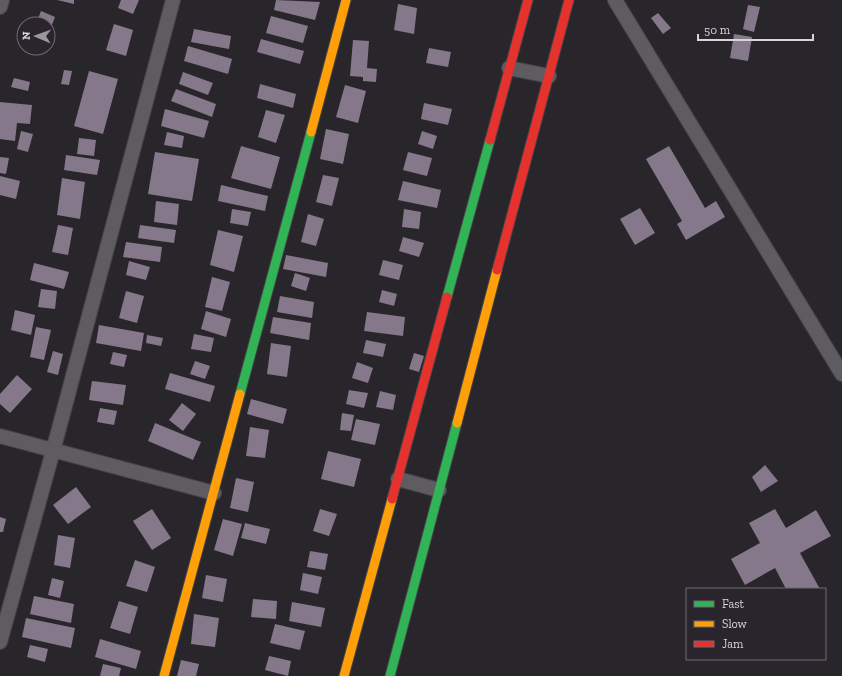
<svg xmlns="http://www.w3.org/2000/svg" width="842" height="676" font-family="'Zilla Slab',serif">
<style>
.building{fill:#85788a}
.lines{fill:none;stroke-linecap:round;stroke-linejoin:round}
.street-casing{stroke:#454347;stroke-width:16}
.fast-casing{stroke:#454347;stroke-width:11}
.slow-casing{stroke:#454347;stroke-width:11}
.jam-casing{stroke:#454347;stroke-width:11}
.street{stroke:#5f5c61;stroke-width:14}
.fast{stroke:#30b455;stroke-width:9}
.slow{stroke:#ff9f0a;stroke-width:9}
.jam{stroke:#e5322d;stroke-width:9}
</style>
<rect width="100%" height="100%" fill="#29262b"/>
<g class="building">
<path d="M 57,0 L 74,0 L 74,4 Z"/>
<path d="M 121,0 L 139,0 L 133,14 L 118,8 Z"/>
<path d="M 276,0 L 320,2 L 315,20 L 274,10 Z"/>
<path d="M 398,4 L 417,8 L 414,34 L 394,30 Z"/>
<path d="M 748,5 L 760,7 L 754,32 L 743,29 Z"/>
<path d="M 41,11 L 55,17 L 48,35 L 48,24 L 36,24 Z"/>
<path d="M 658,13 L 671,28 L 663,34 L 651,18 Z"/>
<path d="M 271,16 L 308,26 L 303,43 L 266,33 Z"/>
<path d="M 114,24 L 133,30 L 126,56 L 106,50 Z"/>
<path d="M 194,29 L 231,36 L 229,49 L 191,42 Z"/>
<path d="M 734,34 L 752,37 L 748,61 L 730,58 Z"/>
<path d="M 261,39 L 304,51 L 300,64 L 257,52 Z"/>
<path d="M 353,40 L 369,41 L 367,68 L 377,69 L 376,82 L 363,81 L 363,77 L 350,76 Z"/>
<path d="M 188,46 L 232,59 L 228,74 L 184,61 Z"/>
<path d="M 429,48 L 451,52 L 448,67 L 426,63 Z"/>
<path d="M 64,70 L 72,71 L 69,85 L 61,84 Z"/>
<path d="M 89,71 L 118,79 L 103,134 L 74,126 Z"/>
<path d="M 183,72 L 213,83 L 208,95 L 179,84 Z"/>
<path d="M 14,78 L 30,82 L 28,91 L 11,87 Z"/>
<path d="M 260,84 L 296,94 L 293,108 L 257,98 Z"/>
<path d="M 345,85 L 366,91 L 358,123 L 336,117 Z"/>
<path d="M 176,89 L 216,104 L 212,117 L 171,101 Z"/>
<path d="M 0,102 L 32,105 L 30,124 L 17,123 L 15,141 L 0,139 Z"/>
<path d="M 424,103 L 452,109 L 448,125 L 421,119 Z"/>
<path d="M 165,109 L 209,121 L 204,138 L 161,126 Z"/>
<path d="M 266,110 L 285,115 L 276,143 L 258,137 Z"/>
<path d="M 326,129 L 349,134 L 343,164 L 320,159 Z"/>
<path d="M 21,131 L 33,134 L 28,152 L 17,149 Z"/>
<path d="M 422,131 L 437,136 L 433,149 L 418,144 Z"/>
<path d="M 167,132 L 184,136 L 182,148 L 164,145 Z"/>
<path d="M 79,138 L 96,140 L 94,156 L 77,154 Z"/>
<path d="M 241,146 L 280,157 L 271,189 L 231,178 Z"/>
<path d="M 669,146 L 705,208 L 716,201 L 725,217 L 686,240 L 677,224 L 682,221 L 646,159 Z"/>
<path d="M 155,152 L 199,159 L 192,201 L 148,194 Z"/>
<path d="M 408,152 L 432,158 L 427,176 L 403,170 Z"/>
<path d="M 66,155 L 100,160 L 97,175 L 64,170 Z"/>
<path d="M 0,157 L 9,158 L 6,174 L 0,173 Z"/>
<path d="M 323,175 L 339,178 L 332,206 L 316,202 Z"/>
<path d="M 0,176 L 20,181 L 16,199 L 0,195 Z"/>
<path d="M 62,178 L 85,182 L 80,219 L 57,215 Z"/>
<path d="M 403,181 L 441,190 L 437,208 L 398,200 Z"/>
<path d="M 221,185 L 268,196 L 265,211 L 218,201 Z"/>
<path d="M 156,201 L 179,204 L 177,225 L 154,222 Z"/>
<path d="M 640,208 L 655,233 L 635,245 L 620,219 Z"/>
<path d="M 232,209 L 251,212 L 248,226 L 230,223 Z"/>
<path d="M 404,209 L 421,212 L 419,229 L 402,227 Z"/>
<path d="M 308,214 L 324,219 L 316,246 L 301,242 Z"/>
<path d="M 58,225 L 73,228 L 68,255 L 52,252 Z"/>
<path d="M 140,225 L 176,230 L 174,243 L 138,238 Z"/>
<path d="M 218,230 L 243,236 L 234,272 L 210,265 Z"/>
<path d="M 403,237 L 424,243 L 419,257 L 399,251 Z"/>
<path d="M 126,242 L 162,247 L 160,262 L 123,257 Z"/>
<path d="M 286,255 L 328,263 L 326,277 L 283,269 Z"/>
<path d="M 383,260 L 403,265 L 399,280 L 379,275 Z"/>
<path d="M 129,261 L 150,267 L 146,280 L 126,275 Z"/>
<path d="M 34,263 L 69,272 L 64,289 L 30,280 Z"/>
<path d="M 295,273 L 310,278 L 306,291 L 291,286 Z"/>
<path d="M 212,277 L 230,282 L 222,311 L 205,307 Z"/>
<path d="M 41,289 L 57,291 L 55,309 L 38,307 Z"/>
<path d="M 382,290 L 397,294 L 394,306 L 379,302 Z"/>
<path d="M 126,291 L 144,296 L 137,323 L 119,318 Z"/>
<path d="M 280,296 L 314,302 L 312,318 L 277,312 Z"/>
<path d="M 15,310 L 35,315 L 31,335 L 11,330 Z"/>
<path d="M 206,311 L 231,319 L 226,337 L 201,329 Z"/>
<path d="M 367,312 L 405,317 L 403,336 L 364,331 Z"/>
<path d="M 273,317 L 311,323 L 309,340 L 270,333 Z"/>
<path d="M 99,325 L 144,333 L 141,351 L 96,343 Z"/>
<path d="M 36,327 L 51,330 L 44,360 L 30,357 Z"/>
<path d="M 194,334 L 214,338 L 211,352 L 191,349 Z"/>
<path d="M 147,335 L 163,338 L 161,346 L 146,343 Z"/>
<path d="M 366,340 L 386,344 L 383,357 L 363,353 Z"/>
<path d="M 271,343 L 291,346 L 287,377 L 267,374 Z"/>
<path d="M 53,351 L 63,354 L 58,375 L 47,372 Z"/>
<path d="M 113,352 L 127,355 L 124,367 L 110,364 Z"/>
<path d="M 414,353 L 424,356 L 419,372 L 409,369 Z"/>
<path d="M 195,361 L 210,366 L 205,379 L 190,374 Z"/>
<path d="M 357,362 L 373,368 L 368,383 L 352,378 Z"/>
<path d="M 170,373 L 215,386 L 210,402 L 165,389 Z"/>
<path d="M 17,375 L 32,389 L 10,413 L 0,404 L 0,394 Z"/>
<path d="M 92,381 L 126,385 L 123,405 L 89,400 Z"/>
<path d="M 349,390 L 368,393 L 364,408 L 346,404 Z"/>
<path d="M 380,391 L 396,395 L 393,410 L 376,407 Z"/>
<path d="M 251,399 L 287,409 L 283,424 L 247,414 Z"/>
<path d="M 182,403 L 196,414 L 183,431 L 169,420 Z"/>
<path d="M 100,408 L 117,411 L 114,425 L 97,422 Z"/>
<path d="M 342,413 L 354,415 L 351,431 L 340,430 Z"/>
<path d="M 356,419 L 380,424 L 375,445 L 351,440 Z"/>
<path d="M 155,423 L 201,442 L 193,460 L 148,441 Z"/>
<path d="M 250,427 L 269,430 L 265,458 L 246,456 Z"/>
<path d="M 328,451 L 361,459 L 354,487 L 321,479 Z"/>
<path d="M 765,465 L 778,481 L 761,492 L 752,477 Z"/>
<path d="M 236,478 L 254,482 L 248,512 L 230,508 Z"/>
<path d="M 76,487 L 91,507 L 68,524 L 53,505 Z"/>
<path d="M 152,509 L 171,538 L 152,550 L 133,521 Z"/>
<path d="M 320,509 L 337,514 L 329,536 L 313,531 Z"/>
<path d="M 775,509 L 786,528 L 816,510 L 831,536 L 800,553 L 820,589 L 786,589 L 775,568 L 745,585 L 731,559 L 760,543 L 749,523 Z"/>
<path d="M 0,517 L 6,519 L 3,532 L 0,532 Z"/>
<path d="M 223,519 L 242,524 L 233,556 L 214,550 Z"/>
<path d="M 245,523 L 270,529 L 266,544 L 241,538 Z"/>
<path d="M 58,535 L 75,538 L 70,568 L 54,565 Z"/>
<path d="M 310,551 L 328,554 L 325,570 L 307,567 Z"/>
<path d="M 135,560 L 155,567 L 147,592 L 126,586 Z"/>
<path d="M 303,573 L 322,577 L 318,594 L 300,590 Z"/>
<path d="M 206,575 L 227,579 L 223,602 L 202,598 Z"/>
<path d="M 52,578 L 64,581 L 60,598 L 48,595 Z"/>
<path d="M 34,596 L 74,604 L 71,623 L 30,614 Z"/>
<path d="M 253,599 L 277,601 L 276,619 L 251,617 Z"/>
<path d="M 119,601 L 138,607 L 130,634 L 110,628 Z"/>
<path d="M 292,602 L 325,608 L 321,627 L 289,621 Z"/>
<path d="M 194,614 L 219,618 L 215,647 L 191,644 Z"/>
<path d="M 26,618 L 75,628 L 71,648 L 22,637 Z"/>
<path d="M 275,624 L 305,631 L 300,650 L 270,643 Z"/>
<path d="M 100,639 L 141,651 L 136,669 L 95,657 Z"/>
<path d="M 30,645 L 48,649 L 45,662 L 27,657 Z"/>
<path d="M 269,656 L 291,661 L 288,676 L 265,670 Z"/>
<path d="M 181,660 L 199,664 L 196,676 L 177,676 Z"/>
<path d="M 103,664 L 121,668 L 119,676 L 100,676 Z"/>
</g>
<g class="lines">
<defs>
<g id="street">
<path d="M 615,0 L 842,374"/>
<path d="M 0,7 L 2,0"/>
<path d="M 509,68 L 549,76"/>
<path d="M 0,436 L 214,493"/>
<path d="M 398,479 L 439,490"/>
<path d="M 0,642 L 53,451 L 173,0"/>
</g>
<g id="fast">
<path d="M 447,297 L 490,140"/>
<path d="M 240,394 L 311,132"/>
<path d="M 390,676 L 457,423"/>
</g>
<g id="slow">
<path d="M 311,132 L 346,0"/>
<path d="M 457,423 L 497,270"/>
<path d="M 164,676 L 240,394"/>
<path d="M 344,676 L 392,499"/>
</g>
<g id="jam">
<path d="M 490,140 L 528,0"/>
<path d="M 497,270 L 569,0"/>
<path d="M 392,499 L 447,297"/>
</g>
</defs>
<use href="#street" class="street-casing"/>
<use href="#fast" class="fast-casing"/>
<use href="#slow" class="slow-casing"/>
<use href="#jam" class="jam-casing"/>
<use href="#street" class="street"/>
<use href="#fast" class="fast"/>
<use href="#slow" class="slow"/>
<use href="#jam" class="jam"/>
</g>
<rect x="686" y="588" width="140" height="72" fill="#2a242d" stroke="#706a72"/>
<rect x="694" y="601" width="20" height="6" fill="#30b455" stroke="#706a72"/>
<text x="722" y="608" font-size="12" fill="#d8d4da">Fast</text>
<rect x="694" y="621" width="20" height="6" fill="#ff9f0a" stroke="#706a72"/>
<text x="722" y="628" font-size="12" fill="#d8d4da">Slow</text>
<rect x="694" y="641" width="20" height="6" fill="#e5322d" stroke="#706a72"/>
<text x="722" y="648" font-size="12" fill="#d8d4da">Jam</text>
<g transform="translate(36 36) rotate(272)"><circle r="19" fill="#2a242d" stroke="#706a72"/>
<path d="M0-3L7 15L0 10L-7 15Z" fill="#9b979d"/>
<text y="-6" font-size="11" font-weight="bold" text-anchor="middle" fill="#d8d4da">N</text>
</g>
<path d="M698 34v6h115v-6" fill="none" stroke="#d8d4da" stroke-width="2"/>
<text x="704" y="34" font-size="12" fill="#d8d4da" stroke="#2a242d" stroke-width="3" paint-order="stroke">50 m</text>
</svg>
